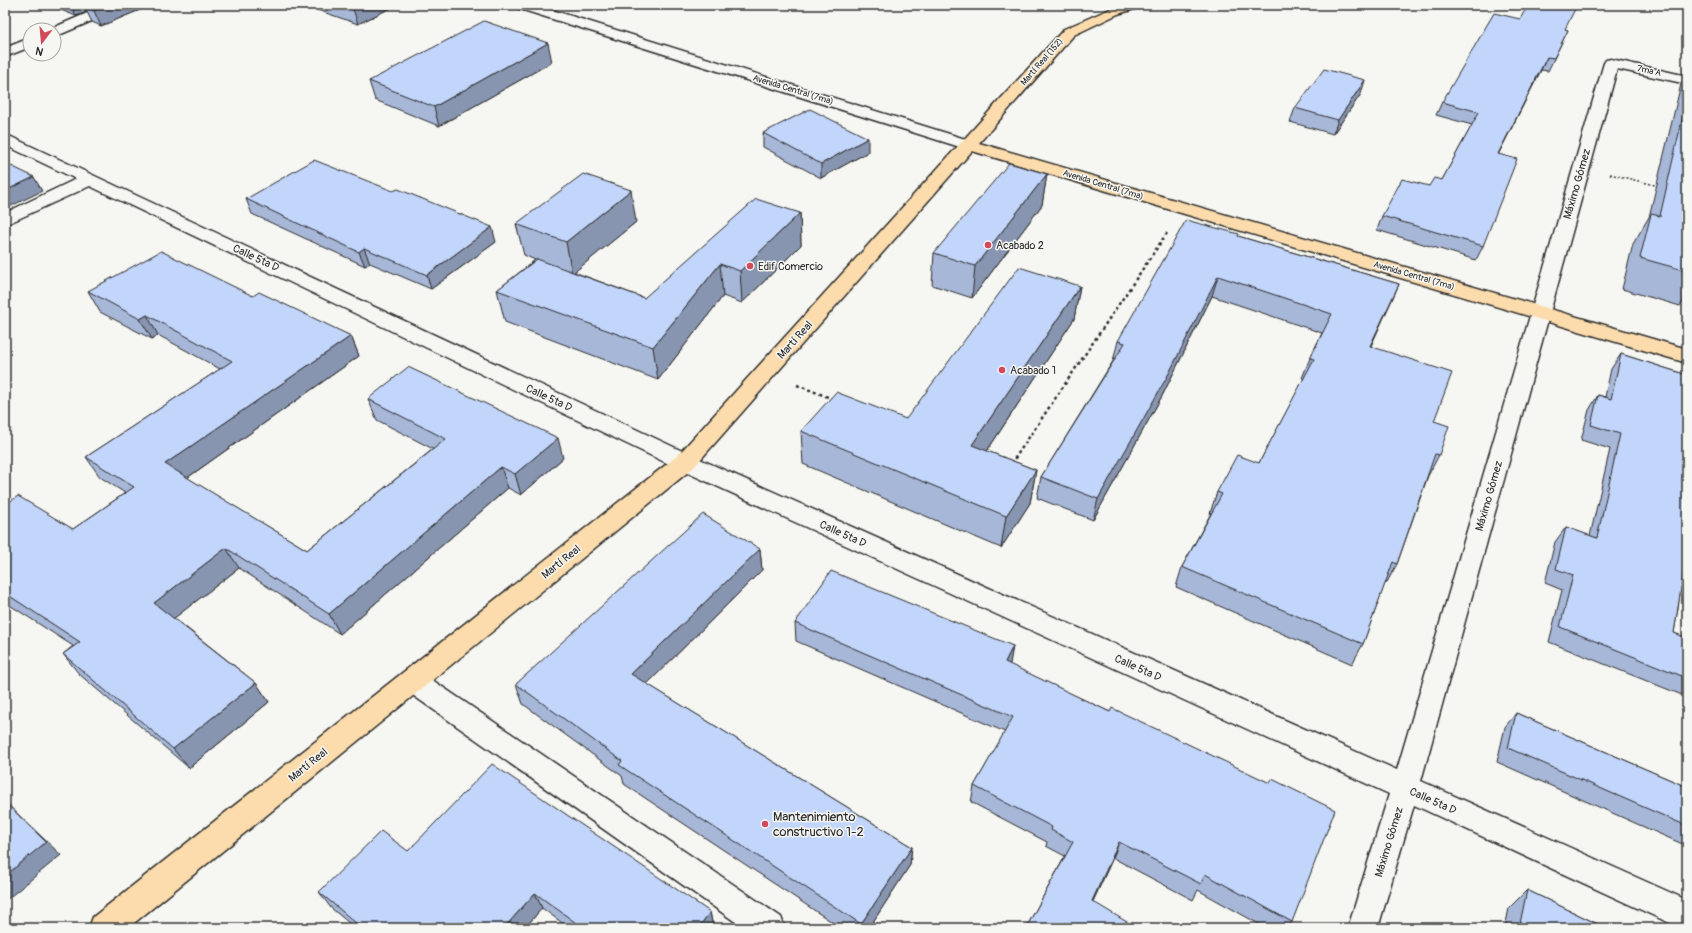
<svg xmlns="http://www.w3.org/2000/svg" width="1692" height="933" font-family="Pangolin,sans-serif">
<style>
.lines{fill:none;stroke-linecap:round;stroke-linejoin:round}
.minor-casing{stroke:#2b2b2b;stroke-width:3}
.major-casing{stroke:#2b2b2b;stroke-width:3}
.path-far1{stroke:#2b2b2b;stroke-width:1.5;stroke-dasharray:2 2;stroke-linecap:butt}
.path{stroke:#2b2b2b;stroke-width:2.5;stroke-dasharray:3 3;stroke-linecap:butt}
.minor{fill:#f6f6f2;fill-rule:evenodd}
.major{fill:#fcdcac;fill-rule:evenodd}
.wall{fill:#a7b7d8;stroke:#2b2b2b}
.shaded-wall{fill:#8895b0;stroke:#2b2b2b}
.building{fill:#c2d5fb;stroke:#2b2b2b}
.poi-dot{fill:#d1495b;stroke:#f6f6f2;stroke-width:1.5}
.labels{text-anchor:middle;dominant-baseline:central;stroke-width:3;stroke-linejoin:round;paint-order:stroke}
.far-street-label{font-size:9px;fill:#2b2b2b;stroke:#f6f6f2}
.street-label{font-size:11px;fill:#2b2b2b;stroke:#f6f6f2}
.poi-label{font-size:11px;fill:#2b2b2b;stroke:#f6f6f2;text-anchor:start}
.near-poi-label{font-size:13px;fill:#2b2b2b;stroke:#f6f6f2;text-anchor:start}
</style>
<rect width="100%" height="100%" fill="#f6f6f2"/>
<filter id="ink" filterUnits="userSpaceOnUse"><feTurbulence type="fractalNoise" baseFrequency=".025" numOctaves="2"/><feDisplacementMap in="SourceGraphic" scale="8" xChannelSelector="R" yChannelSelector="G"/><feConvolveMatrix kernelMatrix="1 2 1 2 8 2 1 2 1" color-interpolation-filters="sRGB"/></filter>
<g filter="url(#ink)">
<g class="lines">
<defs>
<g id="minor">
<path d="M 106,5 L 124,5 L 122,8 L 59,35 L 54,36 L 54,30 L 48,30 Z"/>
<path d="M 515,5 L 536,5 L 975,142 L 977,145 L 975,148 L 969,150 L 963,148 L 517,8 Z"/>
<path d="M 30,38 L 30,47 L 5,57 L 5,48 Z"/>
<path d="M 1611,59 L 1687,76 L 1687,84 L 1617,69 L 1421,781 L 1687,900 L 1687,928 L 1676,926 L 1414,805 L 1378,928 L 1348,928 L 1389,794 L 677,468 L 90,186 L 5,225 L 5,213 L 76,179 L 5,145 L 5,134 L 693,456 L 1397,770 L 1604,63 L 1606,60 Z"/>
<path d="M 413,670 L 422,673 L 781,917 L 785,928 L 744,928 L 404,689 L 400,681 L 404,673 Z"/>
</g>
<path id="major" d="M 1119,5 L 1140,5 L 1138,8 L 1118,14 L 1074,35 L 979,143 L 1687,349 L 1687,363 L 972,151 L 693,468 L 128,928 L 89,928 L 93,917 L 677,456 L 1064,29 Z"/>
</defs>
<use href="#minor" class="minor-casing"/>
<use href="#major" class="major-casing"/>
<path class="path-far1" d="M 1610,174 L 1659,186"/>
<g class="path">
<path d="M 797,385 L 833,399"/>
<path d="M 1011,464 L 1167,233"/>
</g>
<use href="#minor" class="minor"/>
<use href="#major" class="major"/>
</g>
<g class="wall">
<path d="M 48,5 L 152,5 L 101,26 L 92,22 L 87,12 L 76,16 Z"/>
<path d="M 282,5 L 397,5 L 358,24 L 303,5 L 294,9 Z"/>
<path d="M 1520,19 L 1568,30 L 1548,71 L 1541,70 L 1498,154 L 1483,246 L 1476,260 L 1377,230 L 1382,216 L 1429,186 L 1442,180 L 1472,125 L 1436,115 L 1442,102 Z"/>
<path d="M 1687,56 L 1687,296 L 1680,306 L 1622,289 L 1633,244 L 1649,217 L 1681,84 L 1686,74 L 1683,74 Z"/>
<path d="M 552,62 L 439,126 L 375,100 L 369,81 Z"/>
<path d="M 1361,94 L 1333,134 L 1290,122 L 1295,108 Z"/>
<path d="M 763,133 L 868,152 L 821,178 L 763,147 Z"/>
<path d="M 1047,174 L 1042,205 L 972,298 L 932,285 L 934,253 Z"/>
<path d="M 246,199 L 496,242 L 431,289 L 370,263 L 365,266 L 252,214 Z"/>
<path d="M 800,213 L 801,245 L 742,303 L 723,296 L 658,380 L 505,322 L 497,290 L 535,260 L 524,255 L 516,224 L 636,222 L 574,272 L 644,298 Z"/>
<path d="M 1238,236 L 1399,284 L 1371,346 L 1434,421 L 1439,455 L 1428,476 L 1397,564 L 1386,584 L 1385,583 L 1363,644 L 1352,664 L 1176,587 L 1182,567 L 1211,513 L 1210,513 L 1217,492 L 1259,463 L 1304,379 L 1302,378 L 1310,358 L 1322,333 L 1212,296 L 1162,396 L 1093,520 L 1037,498 L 1041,477 L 1113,361 L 1118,341 Z"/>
<path d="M 1080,286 L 1074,319 L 987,451 L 1036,470 L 1030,503 L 1001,548 L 803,464 L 801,431 L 906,419 Z"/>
<path d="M 88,291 L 253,296 L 351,336 L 359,356 L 187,478 L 307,550 L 433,449 L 377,420 L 368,399 L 563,458 L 521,495 L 508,488 L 340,634 L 239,568 L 174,618 L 256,683 L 269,702 L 189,768 L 79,674 L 63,654 L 73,646 L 5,602 L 5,505 L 73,529 L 125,493 L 100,477 L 86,457 L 220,369 L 158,335 L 152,339 L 100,312 Z"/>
<path d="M 1621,354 L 1687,375 L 1687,563 L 1685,562 L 1674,633 L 1687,638 L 1687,697 L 1549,642 L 1562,590 L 1545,583 L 1555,542 L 1566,527 L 1590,536 L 1610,449 L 1581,440 L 1589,410 L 1598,395 L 1605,397 L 1611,369 Z"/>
<path d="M 760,549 L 762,570 L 647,684 L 912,847 L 910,865 L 869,928 L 841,928 L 624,784 L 622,776 L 523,704 L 516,684 Z"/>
<path d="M 795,623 L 1013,646 L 1009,665 L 1110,712 L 1269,783 L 1272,779 L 1292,922 L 1288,928 L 1266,928 L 1198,890 L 1193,900 L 1113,858 L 1026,928 L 1065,856 L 1046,846 L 1047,842 L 971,802 L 974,786 L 1005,732 L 796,641 Z"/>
<path d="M 1516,713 L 1687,787 L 1687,849 L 1686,849 L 1687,846 L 1497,762 L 1505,727 Z"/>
<path d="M 408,851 L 710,912 L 713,927 L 713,928 L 569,928 L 542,908 L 525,928 L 355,928 L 331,908 L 319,892 Z"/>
<path d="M 1527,890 L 1606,928 L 1505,928 L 1509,908 Z"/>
</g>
<g class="shaded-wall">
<path d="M 71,5 L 102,5 L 85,7 L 87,12 L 76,16 Z"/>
<path d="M 108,5 L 152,5 L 101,26 L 94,11 Z"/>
<path d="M 293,5 L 303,5 L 294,9 Z"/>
<path d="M 362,5 L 397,5 L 358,24 L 353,9 Z"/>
<path d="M 548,43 L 552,62 L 439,126 L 434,107 Z"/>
<path d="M 1547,57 L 1541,70 L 1492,167 L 1498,154 Z"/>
<path d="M 1365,80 L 1361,94 L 1333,134 L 1338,120 Z"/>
<path d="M 868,138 L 868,152 L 821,178 L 821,164 Z"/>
<path d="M 1047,174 L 1042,205 L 972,298 L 975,266 Z"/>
<path d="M 34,177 L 42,191 L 5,209 L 5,191 Z"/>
<path d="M 631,190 L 636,222 L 572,274 L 566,242 Z"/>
<path d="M 800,213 L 801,245 L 742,303 L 740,271 Z"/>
<path d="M 492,227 L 496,242 L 431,289 L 427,275 Z"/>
<path d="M 364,248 L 370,263 L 365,266 L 359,252 Z"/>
<path d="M 720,264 L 723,296 L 658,380 L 653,347 Z"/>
<path d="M 1218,276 L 1212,296 L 1162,396 L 1093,520 L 1098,499 Z"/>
<path d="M 1399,284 L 1390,304 L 1361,366 L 1370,346 Z"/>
<path d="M 1080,286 L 1074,319 L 969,478 L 972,445 Z"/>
<path d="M 147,315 L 158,335 L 152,339 L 140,319 Z"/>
<path d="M 351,336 L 359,356 L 177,485 L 165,464 Z"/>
<path d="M 558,438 L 563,458 L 521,495 L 515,474 Z"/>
<path d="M 501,467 L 508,488 L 340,634 L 329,614 Z"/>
<path d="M 1036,470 L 1030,503 L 1001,548 L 1006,516 Z"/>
<path d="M 226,548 L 239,568 L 168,623 L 154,603 Z"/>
<path d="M 760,549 L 762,570 L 636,695 L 631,674 Z"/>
<path d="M 1013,646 L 1010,664 L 1001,680 L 1005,662 Z"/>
<path d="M 256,683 L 269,702 L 189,768 L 173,749 Z"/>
<path d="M 5,802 L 61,855 L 5,901 Z"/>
<path d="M 1119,842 L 1113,858 L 1086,917 L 1092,901 Z"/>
<path d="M 912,847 L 910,865 L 869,928 L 861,928 L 861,924 Z"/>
<path d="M 535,893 L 542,908 L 525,928 L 504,928 Z"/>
<path d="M 710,912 L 713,927 L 713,928 L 698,928 Z"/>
</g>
<g class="building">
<path d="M 90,5 L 108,5 L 94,11 L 85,7 Z"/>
<path d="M 341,5 L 362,5 L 353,9 Z"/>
<path d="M 1528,5 L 1577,5 L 1565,29 L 1568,30 L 1554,58 L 1547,57 L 1498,154 L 1517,159 L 1483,246 L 1382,216 L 1402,179 L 1429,186 L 1434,178 L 1442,180 L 1479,112 L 1442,102 L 1494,13 L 1520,19 Z"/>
<path d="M 484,21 L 548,43 L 434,107 L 369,81 Z"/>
<path d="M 1324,69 L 1365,80 L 1338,120 L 1295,108 Z"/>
<path d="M 1687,98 L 1687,271 L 1640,258 L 1651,214 L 1660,216 Z"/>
<path d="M 810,109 L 868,138 L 821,164 L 763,133 Z"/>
<path d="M 314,160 L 393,191 L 398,189 L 492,227 L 427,275 L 364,248 L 359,252 L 246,199 Z"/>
<path d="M 5,163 L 34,177 L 5,191 Z"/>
<path d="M 1009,163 L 1047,174 L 975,266 L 934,253 Z"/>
<path d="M 583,174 L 631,190 L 566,242 L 516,224 Z"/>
<path d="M 756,199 L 800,213 L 740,271 L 720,264 L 653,347 L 497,290 L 537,259 L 644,298 Z"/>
<path d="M 1186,220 L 1239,234 L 1238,236 L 1399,284 L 1370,346 L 1452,373 L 1434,421 L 1449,426 L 1439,455 L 1435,454 L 1397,564 L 1393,562 L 1363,644 L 1182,567 L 1222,494 L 1217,492 L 1237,455 L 1259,463 L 1314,359 L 1310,358 L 1332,314 L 1218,276 L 1168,375 L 1098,499 L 1041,477 L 1125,343 L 1118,341 Z"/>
<path d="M 161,251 L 253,296 L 259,292 L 351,336 L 165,464 L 307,550 L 446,439 L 368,399 L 408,367 L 558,438 L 515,474 L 501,467 L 329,614 L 226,548 L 154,603 L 256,683 L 173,749 L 63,654 L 80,642 L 5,593 L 5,505 L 18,496 L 73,529 L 134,487 L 86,457 L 232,361 L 147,315 L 140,319 L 88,291 Z"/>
<path d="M 1019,267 L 1080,286 L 972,445 L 1036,470 L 1006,516 L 801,431 L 836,392 L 906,419 Z"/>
<path d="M 1621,354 L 1687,375 L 1687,550 L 1674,633 L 1687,638 L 1687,678 L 1560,627 L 1573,575 L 1556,569 L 1566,527 L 1597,538 L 1620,434 L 1591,425 L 1598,395 L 1611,399 Z"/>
<path d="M 703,514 L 760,549 L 631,674 L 912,847 L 861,924 L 619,765 L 622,761 L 516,684 Z"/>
<path d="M 831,571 L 1013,646 L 1005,662 L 1110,712 L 1112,708 L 1270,783 L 1272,779 L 1335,810 L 1292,922 L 1205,874 L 1201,884 L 1119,842 L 1092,901 L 1137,928 L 1026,928 L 1073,842 L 1051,830 L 1052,827 L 974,786 L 1013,717 L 795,623 Z"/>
<path d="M 1516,713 L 1687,787 L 1687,826 L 1508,748 Z"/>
<path d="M 492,764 L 710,912 L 698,928 L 583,928 L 535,893 L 504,928 L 362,928 L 319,892 L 381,831 L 408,851 Z"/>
<path d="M 5,802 L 46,842 L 5,876 Z"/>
<path d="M 1527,890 L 1606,928 L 1519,928 Z"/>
<path d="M 216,925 L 219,928 L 213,928 Z"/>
</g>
</g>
<g class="poi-dot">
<circle cx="988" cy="245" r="4"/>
<circle cx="750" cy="266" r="4"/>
<circle cx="1002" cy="370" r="4"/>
<circle cx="765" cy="824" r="4"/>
</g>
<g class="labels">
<g class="far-street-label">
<text transform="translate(1042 62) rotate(-49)">Martí Real (152)</text>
<text transform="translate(1649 71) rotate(12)">7ma A</text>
<text transform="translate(793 90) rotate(17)">Avenida Central (7ma)</text>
<text transform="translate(1103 185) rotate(17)">Avenida Central (7ma)</text>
<text transform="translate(1414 276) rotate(16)">Avenida Central (7ma)</text>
</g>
<g class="street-label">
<text transform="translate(1577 184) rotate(-74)">Máximo Gómez</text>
<text transform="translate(256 258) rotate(25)">Calle 5ta D</text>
<text transform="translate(795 340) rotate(-48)">Martí Real</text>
<text transform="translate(549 398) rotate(25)">Calle 5ta D</text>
<text transform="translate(1489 496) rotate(-74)">Máximo Gómez</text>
<text transform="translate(843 534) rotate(24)">Calle 5ta D</text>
<text transform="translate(561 562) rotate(-39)">Martí Real</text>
<text transform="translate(1138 668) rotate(24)">Calle 5ta D</text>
<text transform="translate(308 765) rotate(-39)">Martí Real</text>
<text transform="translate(1433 801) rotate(24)">Calle 5ta D</text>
<text transform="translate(1389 842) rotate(-73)">Máximo Gómez</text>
</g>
<g class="poi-label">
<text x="996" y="245">Acabado 2</text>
<text x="758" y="266">Edif Comercio</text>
<text x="1010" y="370">Acabado 1</text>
</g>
<g class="near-poi-label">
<text x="773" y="817">Mantenimiento<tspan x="773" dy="15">constructivo 1-2</tspan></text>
</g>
</g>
<rect width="1692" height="933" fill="none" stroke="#f6f6f2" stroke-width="20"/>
<rect x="10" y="10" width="1672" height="913" fill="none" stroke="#2b2b2b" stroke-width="1.5" filter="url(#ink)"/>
<g transform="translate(42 42) rotate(196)"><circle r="19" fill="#f6f6f2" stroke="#a5a5a2"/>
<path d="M0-3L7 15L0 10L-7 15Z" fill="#d1495b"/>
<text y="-6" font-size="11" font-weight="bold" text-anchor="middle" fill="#2b2b2b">N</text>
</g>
</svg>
